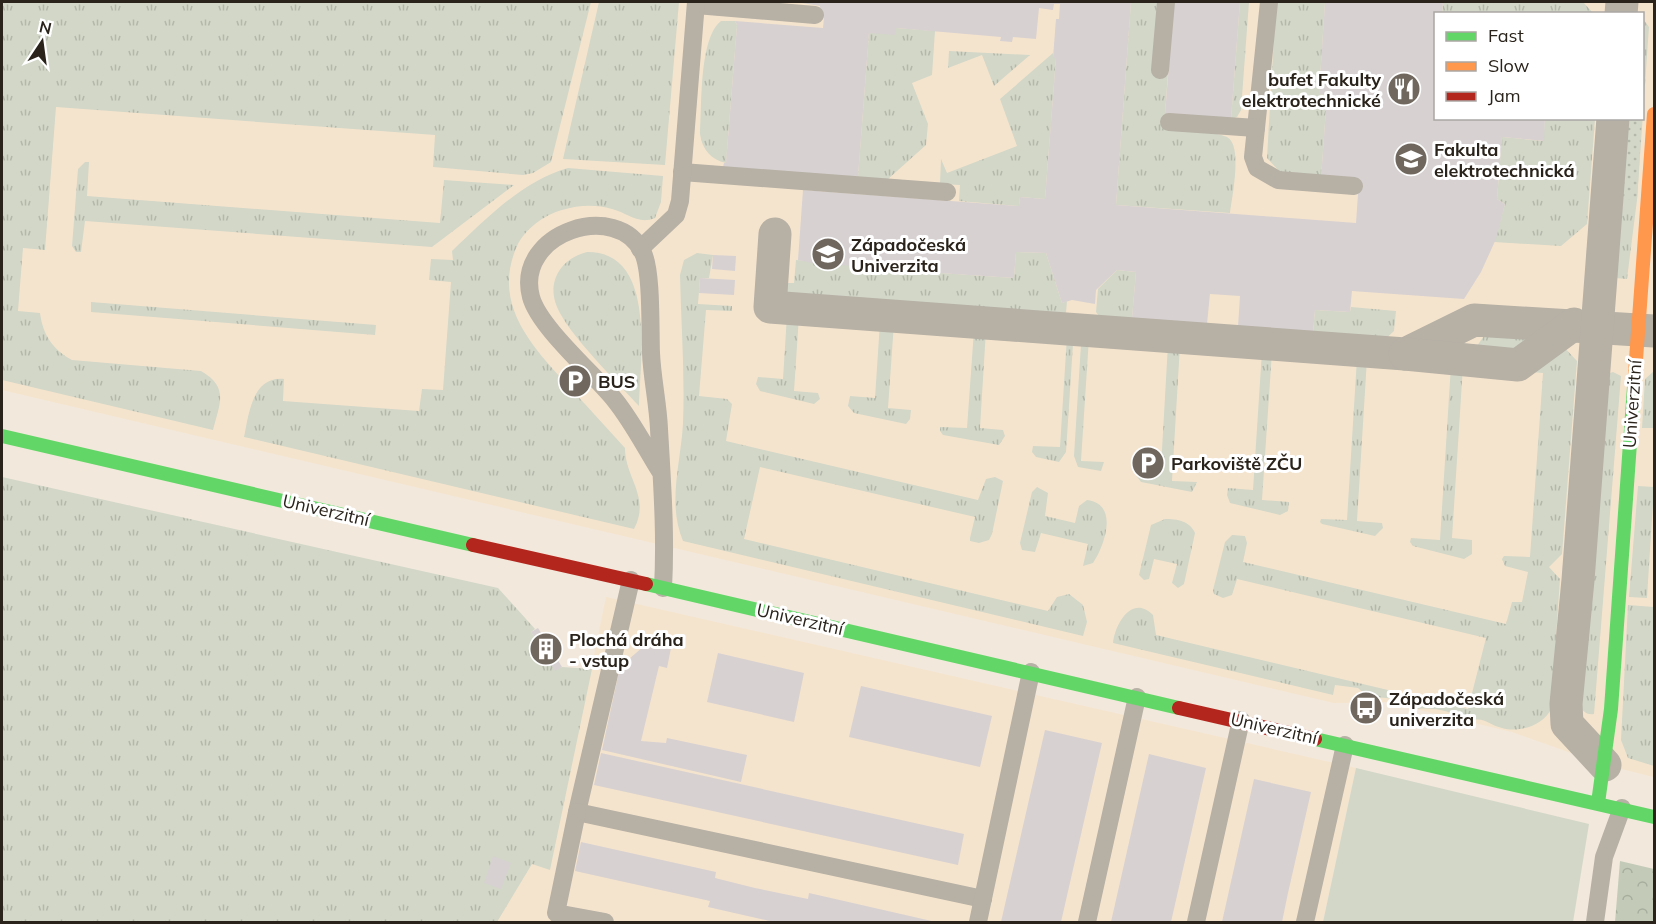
<svg xmlns="http://www.w3.org/2000/svg" width="1656" height="924" font-family="Mulish,sans-serif">
<style>
.built{fill:#f5e4cd;fill-rule:evenodd}
.grass{fill:url(#grass-tufts)}
.forest{fill:url(#forest-crowns)}
.park{fill:#d2d7c8}
.garden{fill:url(#garden-dots)}
.building{fill:#d7d1d1}
.lines{fill:none;stroke-linecap:round;stroke-linejoin:round}
.lane{stroke:#b6b0a5;stroke-width:18}
.street{stroke:#b6b0a5;stroke-width:33}
.fast{stroke:#63d668;stroke-width:14}
.slow{stroke:#ff974d;stroke-width:14}
.jam{stroke:#b3261e;stroke-width:14}
.labels{text-anchor:middle;dominant-baseline:central;stroke-width:6;stroke-linejoin:round;paint-order:stroke}
.poi-label{font-size:18px;font-weight:bold;fill:#2a231b;stroke:#fff;text-anchor:start}
.street-label{font-size:18px;fill:#2a231b;stroke:#fff}
</style>
<defs>
<pattern id="grass-tufts" width="24" height="20" patternUnits="userSpaceOnUse" patternTransform="scale(1.5)"><rect width="24" height="20" fill="#d2d7c8"/><path d="M3 7l-1-3M5 7V3M7 7l1-3M15 17l-1-3M17 17v-4M19 17l1-3" fill="none" stroke="#b4b8ab"/></pattern>
<pattern id="forest-crowns" width="20" height="18" patternUnits="userSpaceOnUse" patternTransform="scale(1.5)"><rect width="20" height="18" fill="#c3cbb8"/><path d="M2 6a3 3 0 1 1 6 0M12 15a3 3 0 1 1 6 0" fill="none" stroke="#a8ae9e"/></pattern>
<pattern id="garden-dots" width="8" height="8" patternUnits="userSpaceOnUse" patternTransform="scale(1.5)"><rect width="8" height="8" fill="#d2d7c8"/><path d="M2 2h.1M6 6h.1" fill="none" stroke="#b4b8ab" stroke-width="1.8" stroke-linecap="round"/></pattern>
</defs>
<rect width="100%" height="100%" fill="#f2e8db"/>
<g class="built">
<path d="M 2,2 L 1654,2 L 1654,777 L 1605,765 L 1512,732 L 1386,702 L 1334,703 L 2,390 ZM 1436,14 L 1642,14 L 1642,118 L 1436,118 Z"/>
<path d="M 606,597 L 1356,768 L 1323,922 L 496,922 L 532,864 L 550,869 Z"/>
</g>
<g class="grass">
<path d="M 2,2 L 591,2 L 551,162 L 533,173 L 523,175 L 433,167 L 435,135 L 56,107 L 45,250 L 23,248 L 18,311 L 40,313 C 43,335 53,350 72,360 L 201,371 C 229,387 220,403 213,430 L 2,380 Z"/>
<path d="M 599,2 L 679,2 L 665,165 L 563,159 Z"/>
<path d="M 1131,2 L 1157,2 L 1168,73 L 1165,114 L 1167,130 C 1182,131 1214,131 1227,137 C 1243,145 1232,197 1230,213 L 1116,205 Z"/>
<path d="M 1240,2 L 1249,2 L 1241,110 L 1237,117 L 1231,119 Z"/>
<path d="M 1276,2 L 1325,2 L 1319,94 L 1327,95 L 1321,178 L 1280,172 L 1267,158 Z"/>
<path d="M 1443,2 L 1583,2 L 1593,13 L 1442,14 Z"/>
<path d="M 1643,19 L 1649,27 L 1637,200 L 1627,279 L 1615,278 L 1624,119 L 1642,118 Z"/>
<path d="M 721,21 L 735,21 L 737,25 L 726,163 C 711,160 702,149 700,134 C 702,105 699,38 721,21 Z"/>
<path d="M 896,28 L 935,31 L 932,75 L 912,83 L 928,124 L 926,145 L 887,180 L 858,177 L 869,33 Z"/>
<path d="M 949,51 L 1030,55 L 994,86 L 982,55 L 948,68 Z"/>
<path d="M 1053,53 L 1053,58 L 1056,58 L 1045,199 L 1020,197 L 1019,206 L 959,201 L 960,185 L 940,184 L 941,159 L 947,173 L 1017,146 L 1000,99 Z"/>
<path d="M 1545,119 L 1595,119 L 1587,224 L 1561,246 L 1494,242 L 1505,204 L 1497,199 L 1502,137 L 1543,141 Z"/>
<path d="M 85,162 L 89,162 L 87,196 L 440,223 L 444,180 L 514,185 L 432,247 L 85,221 L 81,252 L 76,252 L 72,246 L 78,169 Z"/>
<path d="M 568,168 L 663,176 L 661,202 L 655,218 C 638,225 628,213 612,209 C 595,204 579,205 562,210 C 544,215 525,229 517,246 C 491,305 533,347 569,387 C 588,407 606,427 625,448 C 625,478 651,497 634,529 L 244,437 C 249,414 252,376 284,379 L 283,401 L 419,411 L 422,389 L 443,390 L 451,282 L 429,280 L 431,259 L 453,260 L 452,251 C 486,219 522,181 568,168 Z"/>
<path d="M 587,252 C 657,251 640,360 639,406 C 618,383 568,334 557,307 C 546,281 562,258 587,252 Z"/>
<path d="M 1016,252 L 1046,253 L 1062,303 L 1067,301 L 1066,313 L 778,299 L 779,283 L 794,283 L 796,260 L 908,270 L 909,266 L 939,268 L 940,273 L 1014,278 Z"/>
<path d="M 697,253 L 713,255 L 709,278 L 700,278 L 698,304 L 732,306 L 732,311 L 706,310 L 699,396 L 727,399 L 732,404 L 726,441 L 978,500 L 986,479 L 995,477 L 1003,481 L 992,534 L 989,540 L 979,543 L 970,541 L 970,538 L 975,517 L 760,467 L 744,539 L 1048,611 L 1057,597 L 1069,594 L 1083,605 L 1087,622 L 1083,636 L 683,541 C 667,503 681,463 683,423 C 685,374 681,324 680,275 L 684,260 Z"/>
<path d="M 1117,270 L 1136,272 L 1132,318 L 1313,332 L 1315,310 L 1350,312 L 1351,307 L 1396,311 L 1394,331 L 1379,345 L 1105,324 L 1096,312 L 1098,289 Z"/>
<path d="M 91,302 L 376,325 L 375,335 L 91,312 Z"/>
<path d="M 787,315 L 799,316 L 794,391 L 818,393 L 820,399 L 814,404 L 760,391 L 756,384 L 758,377 L 783,379 Z"/>
<path d="M 880,322 L 894,323 L 888,408 L 911,410 L 910,419 L 906,424 L 854,413 L 848,406 L 850,396 L 875,398 Z"/>
<path d="M 974,330 L 986,330 L 980,428 L 1003,430 L 1005,436 L 999,445 L 943,435 L 940,431 L 940,427 L 967,428 Z"/>
<path d="M 1487,332 L 1549,336 L 1516,360 L 1474,350 Z"/>
<path d="M 1067,336 L 1073,344 L 1066,452 L 1059,462 L 1036,457 L 1032,452 L 1033,446 L 1060,447 Z"/>
<path d="M 1089,338 L 1081,461 L 1104,462 L 1101,471 L 1078,467 L 1074,456 L 1081,344 Z"/>
<path d="M 1168,344 L 1180,345 L 1172,481 L 1197,482 L 1192,492 L 1141,482 L 1135,474 L 1137,466 L 1161,467 Z"/>
<path d="M 1561,344 L 1577,361 L 1562,554 L 1549,567 L 1560,579 L 1551,709 C 1543,726 1518,733 1502,728 C 1486,724 1487,716 1466,721 C 1451,711 1435,707 1417,709 C 1403,699 1385,696 1369,698 L 1358,688 L 1335,685 L 1333,695 L 1113,643 C 1115,624 1132,594 1153,615 L 1156,635 L 1468,709 L 1486,638 L 1237,579 L 1232,595 L 1223,598 L 1214,594 L 1213,590 L 1225,542 L 1232,535 L 1245,536 L 1247,543 L 1243,562 L 1506,624 L 1512,602 L 1522,602 L 1528,572 L 1505,566 L 1502,559 L 1504,556 L 1530,557 L 1543,373 L 1519,371 Z"/>
<path d="M 1262,351 L 1272,352 L 1262,500 L 1289,502 L 1288,511 L 1280,515 L 1230,503 L 1227,495 L 1228,488 L 1253,490 Z"/>
<path d="M 1357,358 L 1367,359 L 1357,521 L 1382,523 L 1383,528 L 1375,536 L 1322,524 L 1320,522 L 1321,519 L 1347,520 Z"/>
<path d="M 1451,365 L 1463,366 L 1452,538 L 1472,540 L 1472,554 L 1464,559 L 1413,546 L 1410,542 L 1411,538 L 1440,540 Z"/>
<path d="M 1654,371 L 1654,428 L 1642,428 L 1645,379 Z"/>
<path d="M 1613,372 L 1621,376 L 1594,714 C 1587,715 1583,712 1580,706 L 1607,374 Z"/>
<path d="M 2,477 L 498,588 L 535,629 L 531,632 L 555,670 L 562,667 L 592,669 L 550,870 L 532,864 L 497,922 L 2,922 Z"/>
<path d="M 1638,486 L 1654,487 L 1647,598 L 1629,597 Z"/>
<path d="M 1037,487 L 1048,493 L 1045,516 L 1075,523 L 1079,506 L 1087,500 C 1120,504 1104,547 1093,563 L 1083,566 L 1088,544 L 1041,533 L 1035,552 L 1022,550 L 1020,543 L 1032,492 Z"/>
<path d="M 1165,519 C 1177,519 1190,521 1195,533 L 1184,584 L 1178,588 L 1172,583 L 1177,564 L 1154,559 L 1149,579 L 1144,580 L 1139,575 L 1151,525 Z"/>
<path d="M 1628,605 L 1654,607 L 1654,766 L 1628,758 L 1621,740 Z"/>
</g>
<path class="forest" d="M 1620,861 L 1654,869 L 1654,922 L 1615,922 Z"/>
<path class="park" d="M 1356,768 L 1589,824 L 1573,922 L 1323,922 Z"/>
<path class="garden" d="M 1642,118 L 1637,200 L 1618,199 L 1624,119 Z"/>
<g class="building">
<path d="M 796,2 L 1131,2 L 1116,205 L 1356,223 L 1359,180 L 1321,178 L 1327,95 L 1319,94 L 1325,2 L 1443,2 L 1442,14 L 1436,14 L 1436,118 L 1545,118 L 1544,141 L 1502,137 L 1497,199 L 1505,204 L 1496,239 L 1481,272 L 1464,299 L 1352,291 L 1350,312 L 1315,310 L 1313,332 L 1238,327 L 1240,296 L 1210,294 L 1207,324 L 1132,318 L 1136,272 L 1117,270 L 1096,290 L 1095,304 L 1072,300 L 1062,303 L 1046,253 L 1016,252 L 1014,278 L 939,273 L 939,268 L 909,266 L 908,270 L 812,263 L 798,260 L 803,190 L 1019,206 L 1020,197 L 1045,199 L 1056,58 L 1053,58 L 1056,19 L 1059,19 L 1060,4 L 1054,4 L 1053,10 L 1039,8 L 1036,39 L 1013,37 L 1012,42 L 1000,41 L 1001,37 L 896,28 L 895,35 L 869,33 L 858,177 L 723,167 L 724,163 L 726,163 L 737,25 L 735,21 L 823,28 L 824,18 L 819,17 L 820,6 Z"/>
<path d="M 1174,2 L 1240,2 L 1231,119 L 1165,114 Z"/>
<path d="M 713,255 L 736,256 L 735,271 L 712,269 Z"/>
<path d="M 700,278 L 735,280 L 734,295 L 699,293 Z"/>
<path d="M 538,628 L 562,667 L 555,671 L 531,632 Z"/>
<path d="M 652,639 L 672,643 L 667,668 L 659,666 L 641,741 L 666,743 L 667,738 L 747,755 L 741,782 L 602,750 L 620,667 Z"/>
<path d="M 718,653 L 804,673 L 794,722 L 707,702 Z"/>
<path d="M 861,686 L 992,716 L 980,767 L 849,737 Z"/>
<path d="M 1045,730 L 1102,743 L 1082,830 L 1061,922 L 1001,922 Z"/>
<path d="M 601,753 L 964,834 L 958,865 L 594,785 Z"/>
<path d="M 1149,754 L 1206,768 L 1171,922 L 1111,922 Z"/>
<path d="M 1254,779 L 1311,792 L 1288,893 L 1282,922 L 1222,922 Z"/>
<path d="M 581,842 L 716,872 L 715,878 L 755,888 L 808,899 L 809,893 L 936,922 L 774,922 L 708,907 L 710,901 L 575,871 Z"/>
<path d="M 493,856 L 511,863 L 501,889 L 484,883 Z"/>
</g>
<g class="lines">
<g class="lane">
<path d="M 1269,2 L 1253,157 L 1257,168 L 1278,180 L 1354,186"/>
<path d="M 696,5 L 815,15"/>
<path d="M 1160,70 L 1166,2"/>
<path d="M 1169,122 L 1256,128"/>
<path d="M 682,172 L 947,192"/>
<path d="M 640,249 L 676,215 L 680,201 L 696,2"/>
<path d="M 660,471 C 645,447 632,421 614,399 C 593,373 539,327 531,297 C 514,232 618,199 643,253 C 652,272 650,330 651,353 C 652,378 658,404 659,429 C 662,482 666,535 663,588"/>
<path d="M 631,580 L 577,812 L 983,899"/>
<path d="M 577,812 L 556,913 L 605,922"/>
<path d="M 978,922 L 1031,672"/>
<path d="M 1087,922 L 1137,697"/>
<path d="M 1196,922 L 1241,720"/>
<path d="M 1305,922 L 1345,745"/>
<path d="M 1595,922 L 1604,857 L 1622,808"/>
</g>
<g class="street">
<path d="M 1621,14 L 1622,2"/>
<path d="M 775,234 L 770,307 L 1405,354 L 1474,320 L 1654,331"/>
<path d="M 1405,354 L 1518,365 L 1574,324"/>
<path d="M 1605,765 L 1567,724 L 1566,704 L 1578,580 L 1613,118"/>
</g>
<g class="fast">
<path d="M 2,436 L 473,545"/>
<path d="M 646,584 L 1179,708"/>
<path d="M 1315,739 L 1654,817"/>
<path d="M 1598,803 L 1611,709 L 1635,373"/>
</g>
<path class="slow" d="M 1635,373 L 1654,114"/>
<g class="jam">
<path d="M 473,545 L 646,584"/>
<path d="M 1179,708 L 1315,739"/>
</g>
</g>
<defs>
<symbol id="restaurant-disc" viewBox="-11 -11 22 22"><circle r="9.5" fill="#70685e" stroke="#fff"/><path d="M-5-6h1v4h1v-4h1v4h1v-4h1v5L-1.5 .5V6h-2V.5L-5-1ZM5-6V6H3V1.5H1.5Q1.5-4 5-6Z" fill="#fff"/></symbol>
<symbol id="university-disc" viewBox="-11 -11 22 22"><circle r="9.5" fill="#70685e" stroke="#fff"/><path d="M0-5L7-2L0 1L-7-2ZM-4 1L0 2.5L4 1V4Q0 6-4 4Z" fill="#fff"/></symbol>
<symbol id="parking-disc" viewBox="-11 -11 22 22"><circle r="9.5" fill="#70685e" stroke="#fff"/><path d="M-3.5-5.5H1a3.5 3.5 0 0 1 0 7H-1V5.5H-3.5ZM-1-3.4V-.6H.8a1.4 1.4 0 0 0 0-2.8Z" fill="#fff"/></symbol>
<symbol id="building-disc" viewBox="-11 -11 22 22"><circle r="9.5" fill="#70685e" stroke="#fff"/><path d="M-4-6H4V6H1V3H-1V6H-4ZM-2.5-4.3h1.7v1.8h-1.7ZM.8-4.3h1.7v1.8H.8ZM-2.5-1h1.7V.8h-1.7ZM.8-1h1.7V.8H.8Z" fill="#fff"/></symbol>
<symbol id="bus-disc" viewBox="-11 -11 22 22"><circle r="9.5" fill="#70685e" stroke="#fff"/><path d="M-5-6H5V4H4V6H2V4H-2V6H-4V4H-5ZM-3.5-4V0h7V-4ZM-3.5 1.2v1.5H-2V1.2ZM2 1.2v1.5H3.5V1.2Z" fill="#fff"/></symbol>
</defs>
<g fill-rule="evenodd">
<use href="#restaurant-disc" x="1385" y="70" width="38" height="38"/>
<use href="#university-disc" x="1392" y="140" width="38" height="38"/>
<use href="#university-disc" x="809" y="235" width="38" height="38"/>
<use href="#parking-disc" x="556" y="362" width="38" height="38"/>
<use href="#parking-disc" x="1129" y="444" width="38" height="38"/>
<use href="#building-disc" x="527" y="630" width="38" height="38"/>
<use href="#bus-disc" x="1347" y="689" width="38" height="38"/>
</g>
<g class="labels">
<g class="poi-label">
<text x="1381" y="79" text-anchor="end">bufet Fakulty<tspan x="1381" dy="21">elektrotechnické</tspan></text>
<text x="1434" y="149">Fakulta<tspan x="1434" dy="21">elektrotechnická</tspan></text>
<text x="851" y="244">Západočeská<tspan x="851" dy="21">Univerzita</tspan></text>
<text x="598" y="381">BUS</text>
<text x="1171" y="463">Parkoviště ZČU</text>
<text x="569" y="639">Plochá dráha<tspan x="569" dy="21">- vstup</tspan></text>
<text x="1389" y="698">Západočeská<tspan x="1389" dy="21">univerzita</tspan></text>
</g>
<g class="street-label">
<text transform="translate(1632 404) rotate(-86)">Univerzitní</text>
<text transform="translate(326 510) rotate(13)">Univerzitní</text>
<text transform="translate(800 619) rotate(13)">Univerzitní</text>
<text transform="translate(1274 728) rotate(13)">Univerzitní</text>
</g>
</g>
<rect width="1656" height="924" fill="none" stroke="#2a231b" stroke-width="6"/>
<rect x="1434" y="12" width="210" height="108" fill="#ffffff" stroke="#aaa7a4" stroke-width="1.5"/>
<rect x="1446" y="32" width="30" height="9" fill="#63d668" stroke="#aaa7a4" stroke-width="1.5"/>
<text x="1488" y="42" font-size="18" fill="#2a231b">Fast</text>
<rect x="1446" y="62" width="30" height="9" fill="#ff974d" stroke="#aaa7a4" stroke-width="1.5"/>
<text x="1488" y="72" font-size="18" fill="#2a231b">Slow</text>
<rect x="1446" y="92" width="30" height="9" fill="#b3261e" stroke="#aaa7a4" stroke-width="1.5"/>
<text x="1488" y="102" font-size="18" fill="#2a231b">Jam</text>
<g transform="translate(42 42) rotate(13)" stroke="#ffffff" stroke-width="4.5" paint-order="stroke">
<path d="M0-4.5L10 22L0 15L-10 22Z" fill="#2a231b"/>
<text y="-9" font-size="16" font-weight="bold" text-anchor="middle" fill="#2a231b">N</text>
</g>
</svg>
